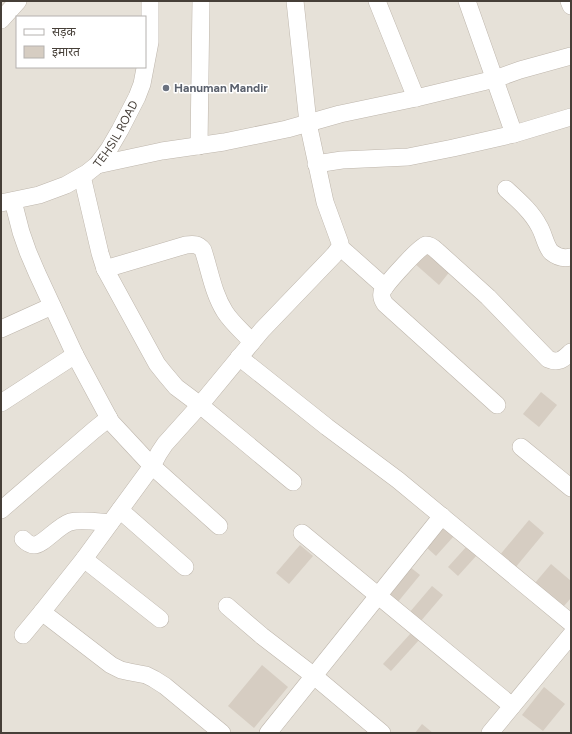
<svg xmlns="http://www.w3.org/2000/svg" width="572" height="734" font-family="Figtree,'Noto Sans Devanagari',sans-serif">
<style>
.residential{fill:#e6e1d8;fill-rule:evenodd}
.building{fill:#d6cdc2}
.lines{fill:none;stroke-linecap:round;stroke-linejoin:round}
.minor-casing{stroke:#beb6ac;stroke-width:18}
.minor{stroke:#fff;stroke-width:17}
.worship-dot{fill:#6b7280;stroke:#fff;stroke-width:1.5}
.labels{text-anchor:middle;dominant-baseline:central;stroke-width:3;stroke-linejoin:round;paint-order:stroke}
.worship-label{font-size:12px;font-weight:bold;fill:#5b616d;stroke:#fff;text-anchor:start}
.street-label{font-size:12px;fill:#463f38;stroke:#fff}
</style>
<rect width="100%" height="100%" fill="#f3efe9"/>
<path class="residential" d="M 1,1 L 571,1 L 571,733 L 1,733 ZM 17,17 L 145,17 L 145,67 L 17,67 Z"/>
<g class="building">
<path d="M 426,249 L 451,270 L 439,285 L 414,263 Z"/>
<path d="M 541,392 L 557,405 L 539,427 L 523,414 Z"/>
<path d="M 529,520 L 544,533 L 515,568 L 499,556 Z"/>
<path d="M 443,526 L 454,536 L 436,556 L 426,547 Z"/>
<path d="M 300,545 L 313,556 L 289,584 L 276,573 Z"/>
<path d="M 467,546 L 477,555 L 458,576 L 448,567 Z"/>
<path d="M 551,564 L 571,581 L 571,598 L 563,607 L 535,583 Z"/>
<path d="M 410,567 L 420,575 L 397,603 L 386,595 Z"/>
<path d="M 432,586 L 443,595 L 420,622 L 409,613 Z"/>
<path d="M 411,633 L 419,640 L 391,671 L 383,664 Z"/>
<path d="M 262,665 L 288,687 L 254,728 L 228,706 Z"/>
<path d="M 544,687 L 565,704 L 543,731 L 522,715 Z"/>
<path d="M 422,724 L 433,733 L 415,733 Z"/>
</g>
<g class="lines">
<defs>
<g id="minor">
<path d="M 377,1 L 416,98"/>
<path d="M 467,1 L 514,134"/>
<path d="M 569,1 L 571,6"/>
<path d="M 1,20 L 18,1"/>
<path d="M 199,146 L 201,1"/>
<path d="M 316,164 L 342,160 L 408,157 L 453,148 L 514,134 L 571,117"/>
<path d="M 97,165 L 162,151 L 224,142 L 287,129 L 340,114 L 416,98 L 495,79 L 520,70 L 571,56"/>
<path d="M 82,176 L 100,253 L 105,269 L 146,344 L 157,364 L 165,374 L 176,387 L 200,405 L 293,482"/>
<path d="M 506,189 C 518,200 532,212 539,226 C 544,234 545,245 551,252 C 557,257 563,259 571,257"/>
<path d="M 13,201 L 21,232 L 28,252 L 37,273 L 75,355 L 111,422 L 152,466 L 219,526"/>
<path id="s1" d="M 1,203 L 39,195 L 66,185 L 87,173 L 97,165 L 109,149 L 120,130 L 137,97 L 142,84 L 150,42 L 150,1"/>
<path d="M 340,247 L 385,287"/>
<path d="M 105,269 L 186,245 C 194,244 198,244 203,250 C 210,271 213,293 225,312 C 232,323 243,332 252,342"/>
<path d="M 1,329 L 52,306"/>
<path d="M 239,357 L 327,427 L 398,480 L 571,623"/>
<path d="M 1,403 L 75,355"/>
<path d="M 497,405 L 385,304 C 381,298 380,293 385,287 C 390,280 420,246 426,245 C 430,245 434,248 437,251 L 488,297 L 548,359 C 559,364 563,359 571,352"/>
<path d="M 521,447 L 571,488"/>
<path d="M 1,510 L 94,430 L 109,418"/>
<path d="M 120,510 L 185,567"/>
<path d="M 302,533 L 512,706"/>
<path d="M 23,539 C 26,542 30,545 34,545 C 43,545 58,526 70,522 C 81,519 99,522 110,523"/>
<path d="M 84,559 L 160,619"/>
<path d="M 227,606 L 262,636 L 314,676 L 382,733"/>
<path d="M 42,612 L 111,665 L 121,670 L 130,672 L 146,675 L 154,679 L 165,686 L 222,733"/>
<path d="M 23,635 L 42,612 L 84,559 L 152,466 L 159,453 L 165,444 L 200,405 L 262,330 L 334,255 L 340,247 L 340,243 L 325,202 L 308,123 L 295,1"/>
<path d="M 268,733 L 442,516"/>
<path d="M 490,733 L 571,635"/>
</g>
</defs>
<use href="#minor" class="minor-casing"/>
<use href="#minor" class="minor"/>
</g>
<circle class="worship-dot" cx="166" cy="88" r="4"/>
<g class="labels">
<g class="worship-label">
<text x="174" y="88">Hanuman Mandir</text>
</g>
<g class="street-label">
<text stroke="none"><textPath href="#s1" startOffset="141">TEHSIL ROAD</textPath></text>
</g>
</g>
<rect width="572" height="734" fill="none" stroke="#463f38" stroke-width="4"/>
<rect x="16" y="16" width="130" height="52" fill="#ffffff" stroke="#b5b2af"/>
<rect x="24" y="29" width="20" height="6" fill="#ffffff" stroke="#b5b2af"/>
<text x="52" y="36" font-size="12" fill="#463f38">सड़क</text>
<rect x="24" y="46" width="20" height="12" fill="#d6cdc2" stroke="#b5b2af"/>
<text x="52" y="56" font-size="12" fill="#463f38">इमारत</text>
</svg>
